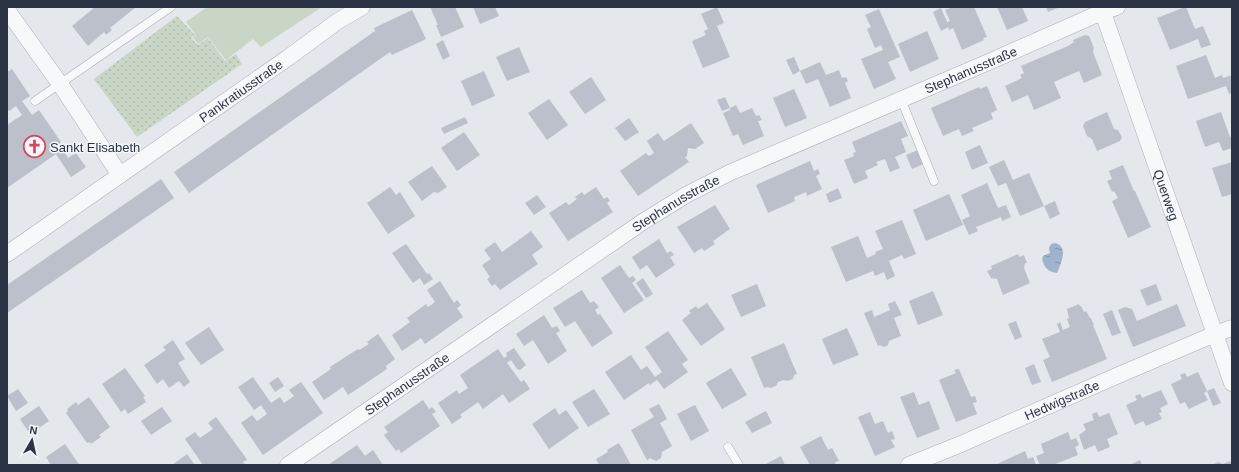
<svg xmlns="http://www.w3.org/2000/svg" width="1239" height="472" font-family="Helvetica,sans-serif">
<style>
.grass{fill:url(#grass-dots)}
.park{fill:#c9d6c5}
.water{fill:url(#water-ripples)}
.building{fill:#bbc0ca}
.lines{fill:none;stroke-linecap:round;stroke-linejoin:round}
.service-casing{stroke:#a9aeb7;stroke-width:9}
.minor-casing{stroke:#a9aeb7;stroke-width:17}
.service{stroke:#f7f8fa;stroke-width:8}
.minor{stroke:#f7f8fa;stroke-width:16}
.labels{text-anchor:middle;dominant-baseline:central;stroke-width:3;stroke-linejoin:round;paint-order:stroke}
.street-label{font-size:13px;fill:#2b3445;stroke:#f4f6f9}
.poi-label{font-size:13px;fill:#2b3445;stroke:#f4f6f9;text-anchor:start}
</style>
<defs>
<pattern id="grass-dots" width="8" height="8" patternUnits="userSpaceOnUse"><rect width="8" height="8" fill="#c9d6c5"/><path d="M2 2h.1M6 6h.1" fill="none" stroke="#adb8ab" stroke-width="1.8" stroke-linecap="round"/></pattern>
<pattern id="water-ripples" width="26" height="14" patternUnits="userSpaceOnUse"><rect width="26" height="14" fill="#9fb4cc"/><path d="M2 4q2-2 4 0t4 0M15 11q2-2 4 0t4 0" fill="none" stroke="#8293a7"/></pattern>
</defs>
<rect width="100%" height="100%" fill="#e4e7ec"/>
<path class="grass" d="M 177,16 L 195,35 L 191,38 L 198,45 L 208,38 L 225,61 L 236,54 L 242,64 L 137,137 L 94,79 Z"/>
<path class="park" d="M 207,7 L 322,7 L 261,47 L 253,39 L 226,60 L 208,37 L 198,44 L 193,37 L 196,35 L 186,22 Z"/>
<path class="water" d="M 1055,243 C 1069,246 1061,264 1057,273 C 1048,272 1044,267 1042,259 L 1043,256 L 1050,253 L 1049,248 L 1051,244 Z"/>
<g class="building">
<path d="M 95,7 L 136,7 L 110,28 L 112,30 L 106,35 L 104,32 L 88,46 L 72,26 Z"/>
<path d="M 430,7 L 455,7 L 464,27 L 441,37 L 436,25 L 438,25 Z"/>
<path d="M 473,7 L 495,7 L 499,16 L 480,24 Z"/>
<path d="M 717,7 L 724,23 L 717,26 L 730,57 L 703,68 L 692,41 L 706,35 L 704,31 L 708,29 L 701,14 Z"/>
<path d="M 953,7 L 974,7 L 987,37 L 983,38 L 984,40 L 962,50 L 953,28 L 949,30 L 948,27 L 941,31 L 933,12 L 941,8 L 947,22 L 950,21 L 945,10 Z"/>
<path d="M 997,7 L 1022,7 L 1028,21 L 1007,30 Z"/>
<path d="M 1046,7 L 1060,7 L 1048,12 Z"/>
<path d="M 1185,7 L 1186,7 L 1195,29 L 1203,26 L 1211,45 L 1201,48 L 1198,39 L 1170,50 L 1157,18 Z"/>
<path d="M 879,9 L 900,57 L 888,62 L 896,79 L 874,89 L 861,59 L 883,50 L 881,45 L 875,48 L 867,29 L 871,27 L 865,15 Z"/>
<path d="M 412,10 L 426,39 L 392,55 L 390,52 L 189,193 L 174,172 L 375,31 L 374,28 Z"/>
<path d="M 927,31 L 939,59 L 910,72 L 898,44 Z"/>
<path d="M 1085,35 L 1089,36 L 1094,48 L 1093,52 L 1102,75 L 1084,83 L 1079,71 L 1054,82 L 1061,98 L 1034,110 L 1028,95 L 1012,102 L 1005,86 L 1022,78 L 1020,75 L 1024,73 L 1021,66 L 1068,46 L 1074,42 L 1073,40 Z"/>
<path d="M 443,40 L 450,56 L 443,60 L 436,44 Z"/>
<path d="M 519,47 L 530,72 L 507,81 L 496,57 Z"/>
<path d="M 1206,55 L 1215,78 L 1222,75 L 1223,78 L 1232,75 L 1232,93 L 1229,94 L 1226,86 L 1188,99 L 1176,66 Z"/>
<path d="M 794,57 L 800,71 L 793,75 L 786,60 Z"/>
<path d="M 820,62 L 826,75 L 839,70 L 842,78 L 846,77 L 848,81 L 845,83 L 851,98 L 830,107 L 818,79 L 806,84 L 800,71 Z"/>
<path d="M 12,69 L 30,96 L 22,101 L 32,115 L 39,110 L 61,142 L 59,144 L 68,158 L 76,153 L 86,167 L 71,177 L 56,154 L 7,188 L 7,125 L 22,115 L 16,106 L 9,111 L 7,109 L 7,72 Z"/>
<path d="M 484,71 L 495,96 L 472,106 L 461,81 Z"/>
<path d="M 591,77 L 606,100 L 585,114 L 569,92 Z"/>
<path d="M 987,86 L 997,110 L 991,113 L 993,119 L 972,128 L 974,131 L 962,136 L 959,129 L 943,136 L 931,108 L 979,87 L 980,89 Z"/>
<path d="M 794,89 L 807,118 L 785,127 L 773,98 Z"/>
<path d="M 725,97 L 730,108 L 736,105 L 740,113 L 752,108 L 756,116 L 759,115 L 762,120 L 758,121 L 764,136 L 743,145 L 738,134 L 733,136 L 723,113 L 730,110 L 730,108 L 722,111 L 717,100 Z"/>
<path d="M 549,99 L 568,125 L 547,140 L 528,113 Z"/>
<path d="M 1107,112 L 1114,129 L 1118,130 L 1122,137 L 1120,141 L 1097,151 L 1092,139 L 1087,136 L 1083,126 L 1085,122 Z"/>
<path d="M 1221,112 L 1230,137 L 1232,136 L 1232,148 L 1223,151 L 1219,142 L 1205,147 L 1196,121 Z"/>
<path d="M 465,117 L 468,123 L 444,134 L 441,128 Z"/>
<path d="M 629,118 L 639,132 L 625,141 L 615,128 Z"/>
<path d="M 901,121 L 908,136 L 901,139 L 906,152 L 895,157 L 900,168 L 890,172 L 885,159 L 876,162 L 878,165 L 865,171 L 868,178 L 854,184 L 844,160 L 854,156 L 853,153 L 856,152 L 852,142 Z"/>
<path d="M 691,123 L 704,143 L 695,149 L 688,148 L 687,156 L 685,157 L 689,162 L 638,196 L 620,171 L 646,153 L 649,156 L 654,153 L 647,141 L 658,133 L 664,141 Z"/>
<path d="M 464,132 L 480,155 L 457,171 L 441,148 Z"/>
<path d="M 980,145 L 988,163 L 972,170 L 965,152 Z"/>
<path d="M 918,150 L 924,164 L 912,169 L 906,155 Z"/>
<path d="M 1004,160 L 1013,180 L 1029,173 L 1044,206 L 1020,216 L 1006,183 L 998,186 L 989,167 Z"/>
<path d="M 810,161 L 814,171 L 818,169 L 820,174 L 816,176 L 822,189 L 807,196 L 806,192 L 799,195 L 794,197 L 795,201 L 768,213 L 756,185 Z"/>
<path d="M 1232,162 L 1232,194 L 1222,197 L 1212,168 Z"/>
<path d="M 1123,165 L 1134,191 L 1135,191 L 1151,227 L 1128,238 L 1112,201 L 1118,198 L 1114,191 L 1112,192 L 1107,181 L 1112,179 L 1109,171 Z"/>
<path d="M 432,166 L 447,187 L 438,193 L 434,192 L 422,201 L 408,182 Z"/>
<path d="M 161,179 L 174,198 L 7,313 L 7,285 Z"/>
<path d="M 987,183 L 998,208 L 1006,205 L 1011,217 L 1002,221 L 1001,217 L 976,227 L 978,231 L 969,235 L 962,220 L 970,216 L 961,195 Z"/>
<path d="M 390,187 L 396,195 L 400,192 L 415,216 L 388,234 L 367,203 Z"/>
<path d="M 596,187 L 604,199 L 607,197 L 610,201 L 607,203 L 613,212 L 568,241 L 549,213 L 566,202 L 569,205 L 577,199 L 575,197 L 582,192 L 584,195 Z"/>
<path d="M 838,188 L 842,198 L 829,203 L 826,194 Z"/>
<path d="M 949,194 L 963,225 L 926,241 L 913,210 Z"/>
<path d="M 537,195 L 546,207 L 534,215 L 525,203 Z"/>
<path d="M 1055,201 L 1060,214 L 1050,219 L 1044,206 Z"/>
<path d="M 715,205 L 730,229 L 713,241 L 715,244 L 704,251 L 702,248 L 694,253 L 677,227 Z"/>
<path d="M 902,220 L 916,254 L 904,259 L 902,255 L 889,261 L 895,276 L 887,280 L 884,272 L 875,276 L 873,271 L 846,282 L 831,247 L 858,236 L 867,258 L 876,254 L 875,252 L 883,249 L 875,231 Z"/>
<path d="M 531,231 L 543,247 L 532,255 L 538,264 L 500,290 L 495,284 L 492,286 L 487,279 L 490,277 L 482,265 L 491,259 L 484,250 L 495,242 L 502,252 Z"/>
<path d="M 659,239 L 667,253 L 671,251 L 674,255 L 670,257 L 675,265 L 656,278 L 647,265 L 640,270 L 632,257 Z"/>
<path d="M 406,244 L 427,274 L 429,273 L 433,279 L 424,285 L 420,278 L 413,283 L 392,253 Z"/>
<path d="M 1018,254 L 1019,257 L 1024,255 L 1027,263 L 1025,263 L 1024,268 L 1030,283 L 1003,295 L 997,279 L 991,278 L 987,271 L 992,269 L 991,266 Z"/>
<path d="M 620,265 L 629,278 L 633,276 L 636,280 L 632,283 L 644,300 L 624,313 L 601,278 Z"/>
<path d="M 643,278 L 653,294 L 646,298 L 636,283 Z"/>
<path d="M 440,281 L 454,303 L 457,300 L 461,305 L 457,308 L 463,317 L 425,344 L 421,338 L 402,351 L 392,335 L 410,322 L 407,318 L 426,304 L 428,307 L 435,302 L 427,290 Z"/>
<path d="M 757,284 L 766,306 L 741,317 L 731,295 Z"/>
<path d="M 1156,284 L 1162,300 L 1147,306 L 1140,290 Z"/>
<path d="M 582,290 L 590,303 L 594,301 L 599,307 L 595,310 L 598,315 L 600,314 L 613,333 L 592,347 L 575,321 L 565,327 L 553,308 Z"/>
<path d="M 933,291 L 943,315 L 918,325 L 909,301 Z"/>
<path d="M 895,301 L 902,315 L 894,318 L 901,336 L 889,341 L 888,345 L 884,347 L 880,345 L 878,346 L 864,313 L 872,310 L 874,317 L 890,310 L 888,304 Z"/>
<path d="M 707,303 L 725,329 L 701,346 L 682,320 L 691,313 L 689,311 L 696,306 L 698,309 Z"/>
<path d="M 1079,304 L 1080,306 L 1081,306 L 1084,312 L 1086,311 L 1090,318 L 1091,318 L 1094,325 L 1093,325 L 1107,359 L 1052,382 L 1043,360 L 1050,357 L 1042,339 L 1060,332 L 1057,324 L 1060,322 L 1063,330 L 1070,327 L 1067,319 L 1069,318 L 1067,309 Z"/>
<path d="M 1177,304 L 1186,326 L 1133,347 L 1118,310 L 1125,307 L 1132,309 L 1137,321 Z"/>
<path d="M 1112,310 L 1121,333 L 1112,336 L 1103,314 Z"/>
<path d="M 544,315 L 552,328 L 557,326 L 560,331 L 556,333 L 567,351 L 548,364 L 533,340 L 524,346 L 516,334 Z"/>
<path d="M 1016,321 L 1022,337 L 1015,340 L 1008,324 Z"/>
<path d="M 209,327 L 224,350 L 201,365 L 185,343 Z"/>
<path d="M 847,328 L 859,355 L 833,365 L 822,339 Z"/>
<path d="M 668,331 L 688,360 L 682,364 L 688,372 L 664,389 L 657,380 L 650,385 L 649,383 L 624,400 L 605,372 L 631,355 L 641,370 L 647,366 L 655,377 L 662,372 L 645,347 Z"/>
<path d="M 378,334 L 395,359 L 386,366 L 387,369 L 348,395 L 343,387 L 324,400 L 312,382 L 331,369 L 330,367 L 350,354 L 358,349 L 359,350 L 369,344 L 367,342 Z"/>
<path d="M 173,340 L 185,359 L 178,363 L 190,382 L 184,387 L 179,381 L 169,388 L 163,379 L 157,384 L 144,365 L 166,350 L 163,347 Z"/>
<path d="M 784,343 L 797,374 L 794,375 L 793,379 L 787,381 L 784,380 L 778,382 L 776,386 L 771,388 L 767,387 L 764,388 L 751,357 Z"/>
<path d="M 514,348 L 526,365 L 520,370 L 517,369 L 511,360 L 507,363 L 521,382 L 524,380 L 530,389 L 509,403 L 503,394 L 483,409 L 478,402 L 460,415 L 462,417 L 452,424 L 438,403 L 457,390 L 459,394 L 468,388 L 460,375 L 498,349 L 504,358 L 507,356 L 506,353 Z"/>
<path d="M 1034,364 L 1041,382 L 1032,385 L 1025,368 Z"/>
<path d="M 125,368 L 145,396 L 143,397 L 146,402 L 128,414 L 125,409 L 121,412 L 102,384 Z"/>
<path d="M 731,368 L 747,395 L 722,409 L 706,383 Z"/>
<path d="M 959,369 L 971,397 L 975,396 L 977,402 L 973,403 L 977,414 L 956,422 L 939,380 L 956,373 L 954,370 Z"/>
<path d="M 1198,372 L 1207,391 L 1214,388 L 1221,403 L 1213,406 L 1207,391 L 1204,393 L 1208,400 L 1189,409 L 1185,402 L 1180,404 L 1171,384 L 1182,379 L 1180,375 L 1185,373 L 1187,377 Z"/>
<path d="M 253,377 L 271,403 L 280,397 L 284,403 L 294,396 L 289,390 L 301,382 L 323,413 L 263,455 L 241,423 L 252,415 L 257,421 L 267,414 L 261,405 L 254,410 L 238,387 Z"/>
<path d="M 278,377 L 284,386 L 275,392 L 269,383 Z"/>
<path d="M 18,389 L 28,403 L 16,411 L 7,396 Z"/>
<path d="M 594,389 L 610,414 L 588,427 L 572,402 Z"/>
<path d="M 1161,390 L 1168,404 L 1160,408 L 1162,412 L 1159,413 L 1162,419 L 1146,426 L 1143,421 L 1135,425 L 1126,405 L 1137,400 L 1135,396 L 1140,394 L 1142,398 Z"/>
<path d="M 914,392 L 919,405 L 929,401 L 940,429 L 917,438 L 900,397 Z"/>
<path d="M 89,397 L 110,427 L 99,435 L 101,437 L 91,444 L 90,442 L 87,443 L 66,413 L 68,411 L 67,409 L 76,402 L 78,405 Z"/>
<path d="M 423,400 L 429,409 L 432,407 L 436,412 L 432,414 L 440,426 L 401,453 L 399,449 L 396,451 L 384,435 L 388,432 L 384,427 Z"/>
<path d="M 659,404 L 667,419 L 660,423 L 672,446 L 662,452 L 661,458 L 656,461 L 650,458 L 647,460 L 631,430 L 654,417 L 649,409 Z"/>
<path d="M 695,405 L 709,431 L 691,441 L 677,414 Z"/>
<path d="M 39,406 L 49,421 L 30,434 L 20,419 Z"/>
<path d="M 162,407 L 172,421 L 151,435 L 141,421 Z"/>
<path d="M 555,408 L 559,415 L 566,410 L 579,428 L 549,449 L 532,424 Z"/>
<path d="M 766,411 L 772,423 L 752,433 L 745,422 Z"/>
<path d="M 870,412 L 875,424 L 883,421 L 888,433 L 892,431 L 895,439 L 891,440 L 895,447 L 875,456 L 858,417 Z"/>
<path d="M 1097,412 L 1099,417 L 1109,413 L 1118,434 L 1107,439 L 1110,447 L 1098,452 L 1095,445 L 1084,450 L 1079,435 L 1086,430 L 1083,424 L 1094,420 L 1092,414 Z"/>
<path d="M 216,417 L 246,458 L 247,460 L 243,462 L 245,465 L 203,465 L 185,439 L 195,432 L 200,438 L 213,429 L 208,423 Z"/>
<path d="M 1068,432 L 1071,440 L 1076,438 L 1079,445 L 1075,447 L 1078,455 L 1053,465 L 1040,465 L 1036,456 L 1044,453 L 1041,444 Z"/>
<path d="M 821,436 L 828,450 L 832,448 L 839,461 L 835,462 L 836,465 L 810,465 L 800,447 Z"/>
<path d="M 619,443 L 631,465 L 599,465 L 596,459 L 608,452 L 607,450 Z"/>
<path d="M 65,444 L 78,463 L 80,465 L 51,465 L 46,457 Z"/>
<path d="M 357,445 L 365,456 L 373,450 L 383,465 L 328,465 Z"/>
<path d="M 1025,451 L 1028,459 L 1033,457 L 1036,465 L 995,465 Z"/>
<path d="M 187,454 L 195,465 L 172,465 Z"/>
<path d="M 781,456 L 785,465 L 764,465 Z"/>
<path d="M 1140,460 L 1142,465 L 1133,465 L 1132,464 Z"/>
<path d="M 1230,461 L 1232,465 L 1212,465 L 1218,462 L 1223,464 Z"/>
</g>
<g class="lines">
<defs>
<g id="service">
<path d="M 901,99 L 934,181"/>
<path d="M 35,101 L 171,7"/>
<path d="M 728,447 L 739,465"/>
</g>
<g id="minor">
<path id="s1" d="M 1101,7 L 1232,383"/>
<path d="M 7,10 L 60,84 L 120,175"/>
<path id="s2" d="M 7,254 L 289,57 L 338,21 L 362,7"/>
<path id="s3" d="M 288,465 L 644,221 L 686,195 L 729,173 L 991,61 L 1102,12 L 1117,7"/>
<path id="s4" d="M 909,465 L 961,444 L 1121,374 L 1215,334 L 1232,328"/>
</g>
</defs>
<use href="#service" class="service-casing"/>
<use href="#minor" class="minor-casing"/>
<use href="#service" class="service"/>
<use href="#minor" class="minor"/>
</g>
<defs>
<symbol id="church-ring" viewBox="-11 -11 22 22"><circle r="9.5" fill="#f4f6f9" stroke="#d1495b" stroke-width="1.5"/><path d="M-1.2-6h2.4v3.5h3.3v2.4h-3.3V6h-2.4V-.1h-3.3v-2.4h3.3Z" fill="#d1495b"/></symbol>
</defs>
<g fill-rule="evenodd">
<use href="#church-ring" x="22" y="134" width="25" height="25"/>
</g>
<g class="labels">
<g class="street-label">
<text stroke="none"><textPath href="#s3" startOffset="792">Stephanusstraße</textPath></text>
<text stroke="none"><textPath href="#s2" startOffset="285">Pankratiusstraße</textPath></text>
<text stroke="none"><textPath href="#s1" startOffset="199">Querweg</textPath></text>
<text stroke="none"><textPath href="#s3" startOffset="468">Stephanusstraße</textPath></text>
<text stroke="none"><textPath href="#s3" startOffset="144">Stephanusstraße</textPath></text>
<text stroke="none"><textPath href="#s4" startOffset="166">Hedwigstraße</textPath></text>
</g>
<g class="poi-label">
<text x="50" y="147">Sankt Elisabeth</text>
</g>
</g>
<rect width="1239" height="472" fill="none" stroke="#2b3445" stroke-width="16"/>
<g transform="translate(32 440) rotate(9)" stroke="#f4f6f9" stroke-width="3" paint-order="stroke">
<path d="M0-3L7 15L0 10L-7 15Z" fill="#2b3445"/>
<text y="-6" font-size="11" font-weight="bold" text-anchor="middle" fill="#2b3445">N</text>
</g>
</svg>
